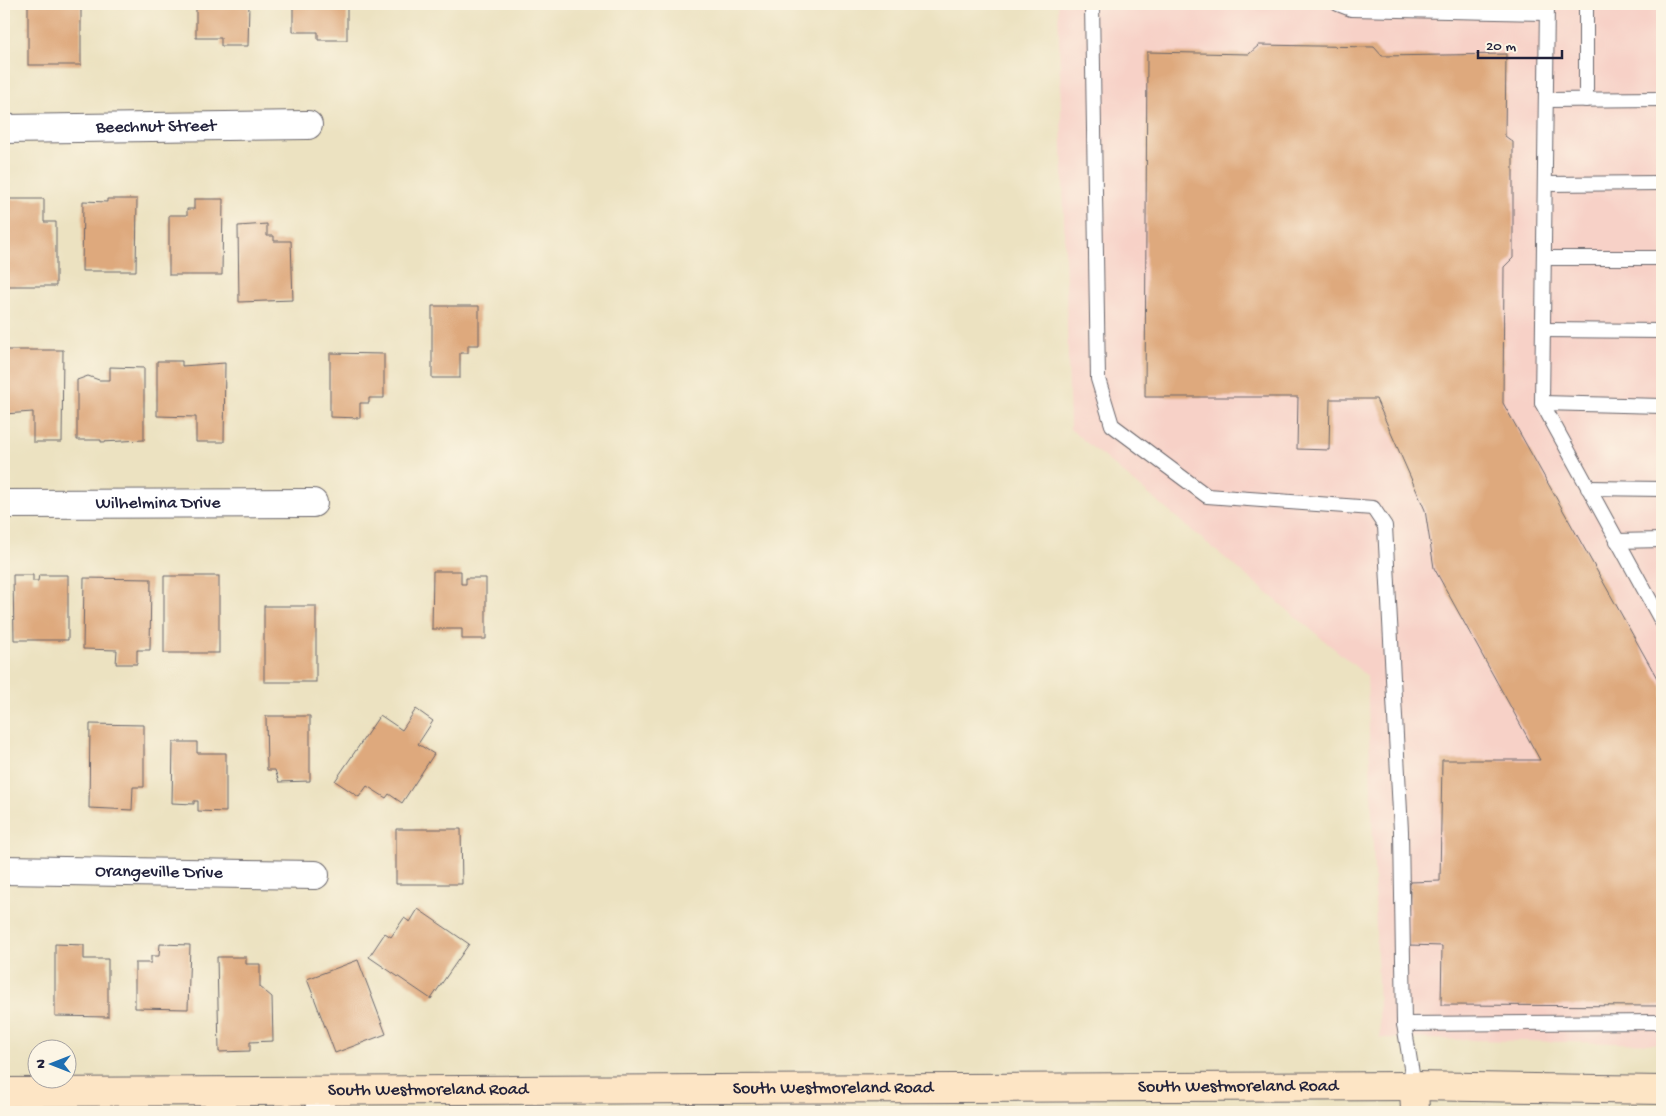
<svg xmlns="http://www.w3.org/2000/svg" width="1666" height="1116" font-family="'Gochi Hand',sans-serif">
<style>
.built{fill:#f7d1c7}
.building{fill:#dea97d}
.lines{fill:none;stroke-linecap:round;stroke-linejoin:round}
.lane-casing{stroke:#69656a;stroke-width:16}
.street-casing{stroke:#69656a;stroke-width:30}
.secondary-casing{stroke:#69656a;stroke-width:30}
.lane{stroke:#fff;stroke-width:14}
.street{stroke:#fff;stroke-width:28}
.secondary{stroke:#fde5c5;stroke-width:28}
.labels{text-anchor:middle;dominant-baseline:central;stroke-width:5;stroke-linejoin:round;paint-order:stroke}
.street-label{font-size:18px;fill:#22223b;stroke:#fcf5e5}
</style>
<rect width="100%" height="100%" fill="#fcf5e5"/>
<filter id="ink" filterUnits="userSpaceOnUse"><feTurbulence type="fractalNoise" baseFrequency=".02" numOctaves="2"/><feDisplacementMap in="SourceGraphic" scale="10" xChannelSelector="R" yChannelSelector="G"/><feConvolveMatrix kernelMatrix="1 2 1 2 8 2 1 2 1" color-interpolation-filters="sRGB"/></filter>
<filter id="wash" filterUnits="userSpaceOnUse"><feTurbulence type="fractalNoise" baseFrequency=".0096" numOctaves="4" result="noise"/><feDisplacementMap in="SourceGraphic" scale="20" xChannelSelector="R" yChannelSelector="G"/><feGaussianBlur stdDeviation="1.12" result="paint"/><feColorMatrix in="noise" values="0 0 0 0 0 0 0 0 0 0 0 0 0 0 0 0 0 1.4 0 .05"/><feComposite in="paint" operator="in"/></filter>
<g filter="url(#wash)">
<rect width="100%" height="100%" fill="#ece2c1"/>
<path class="built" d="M 1058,4 L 1662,4 L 1662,1044 L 1380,1038 L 1367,676 L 1070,429 Z"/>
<g id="blocks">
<g class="building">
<rect x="28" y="4" width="53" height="61"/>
<path d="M 196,4 L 249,4 L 248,46 L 221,46 L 221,38 L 196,38 Z"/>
<path d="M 293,4 L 347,4 L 347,40 L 318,40 L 318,32 L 293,32 Z"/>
<path d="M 1259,45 L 1374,47 L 1382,56 L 1506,54 L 1505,136 L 1513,142 L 1513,258 L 1504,267 L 1503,403 L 1662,687 L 1662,1006 L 1441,1005 L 1442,946 L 1409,945 L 1410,882 L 1440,881 L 1442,760 L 1540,760 L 1434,568 L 1425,510 L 1376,399 L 1330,399 L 1329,450 L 1297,449 L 1298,397 L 1145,397 L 1147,52 L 1249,54 Z"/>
<path d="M 4,199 L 44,199 L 44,222 L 56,222 L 56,286 L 4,286 Z"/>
<path d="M 107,199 L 137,199 L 136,271 L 82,271 L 83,201 L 107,202 Z"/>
<path d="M 194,199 L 223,199 L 222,275 L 169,275 L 169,215 L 187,215 L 187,209 L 194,209 Z"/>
<path d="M 267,224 L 267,236 L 274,236 L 274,241 L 291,241 L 293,300 L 239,302 L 238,226 Z"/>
<path d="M 432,306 L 479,306 L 479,345 L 468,345 L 468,353 L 460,353 L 460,378 L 432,378 Z"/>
<path d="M 4,350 L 63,350 L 62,442 L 33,442 L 33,412 L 4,414 Z"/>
<path d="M 330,353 L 384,354 L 384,398 L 369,398 L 369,403 L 360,403 L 360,418 L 330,417 Z"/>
<path d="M 157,361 L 182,361 L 182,366 L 225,363 L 224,442 L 196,442 L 196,417 L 157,416 Z"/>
<path d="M 110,367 L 144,368 L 144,440 L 101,442 L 101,440 L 77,440 L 77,380 L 88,376 L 99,380 L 110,380 Z"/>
<path d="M 433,571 L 461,571 L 461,584 L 466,584 L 466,578 L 486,578 L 486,639 L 462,639 L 462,629 L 432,629 Z"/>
<path d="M 13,575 L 33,575 L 33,581 L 38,581 L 39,575 L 68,575 L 68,640 L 14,640 Z"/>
<rect x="164" y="576" width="55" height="77"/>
<path d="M 84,578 L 151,579 L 150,650 L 137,650 L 137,664 L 116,664 L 117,650 L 83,649 Z"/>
<rect x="264" y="606" width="52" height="76"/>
<path d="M 416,709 L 433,721 L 418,744 L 434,754 L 402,803 L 389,794 L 386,798 L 367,786 L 359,797 L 335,781 L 380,715 L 402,730 Z"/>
<path d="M 266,716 L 310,716 L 310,781 L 279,782 L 275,770 L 267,770 Z"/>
<path d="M 90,724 L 144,725 L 144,787 L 133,787 L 132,810 L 89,808 Z"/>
<path d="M 173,742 L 197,742 L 197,753 L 226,753 L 226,812 L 198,811 L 198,801 L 194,801 L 194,804 L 172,803 Z"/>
<path d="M 396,829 L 461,829 L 462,884 L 396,884 Z"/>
<path d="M 418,909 L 469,944 L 431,999 L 369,957 L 385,933 L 391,937 L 404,918 L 410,922 Z"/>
<path d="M 55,944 L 84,945 L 84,959 L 108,959 L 108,1017 L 55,1016 Z"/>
<path d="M 160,944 L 190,945 L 188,1009 L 135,1008 L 135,963 L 151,963 L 151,956 L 159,956 Z"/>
<path d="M 217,957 L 246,957 L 246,964 L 260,964 L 260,987 L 272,997 L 273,1041 L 250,1042 L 250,1051 L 219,1052 Z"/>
<path d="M 358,960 L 386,1034 L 335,1053 L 307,979 Z"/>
</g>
</g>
</g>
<g filter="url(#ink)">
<use href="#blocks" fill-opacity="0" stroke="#69656a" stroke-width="1"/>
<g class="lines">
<defs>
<g id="lane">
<path d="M 1092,4 L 1098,379 L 1112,425 L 1207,496 L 1373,508 L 1385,526 L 1401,831 L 1404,1024 L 1414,1086"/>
<path d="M 1338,4 L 1351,9 L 1546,13"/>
<path d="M 1547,4 L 1542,403 L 1662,622"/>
<path d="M 1546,100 L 1662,99"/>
<path d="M 1586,100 L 1586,4"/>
<path d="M 1545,184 L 1662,183"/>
<path d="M 1544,258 L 1662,258"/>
<path d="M 1543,330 L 1662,331"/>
<path d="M 1542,403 L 1662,406"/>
<path d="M 1588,488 L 1662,489"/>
<path d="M 1617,541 L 1662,540"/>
<path d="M 1404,1024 L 1662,1022"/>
</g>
<g id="street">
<path id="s1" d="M 4,129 L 308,125"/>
<path id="s2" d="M 4,504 L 313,503"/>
<path id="s3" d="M 4,870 L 315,875"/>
<path d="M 320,1091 L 320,1112"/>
</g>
<g id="secondary">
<path d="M 1414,1086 L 1415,1112"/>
<path id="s4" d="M 4,1092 L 1414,1086 L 1662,1090"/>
</g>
</defs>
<use href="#lane" class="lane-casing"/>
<use href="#street" class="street-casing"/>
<use href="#secondary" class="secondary-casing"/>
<use href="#lane" class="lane"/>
<use href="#street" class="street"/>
<use href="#secondary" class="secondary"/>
</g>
</g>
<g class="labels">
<g class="street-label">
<text stroke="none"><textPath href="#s1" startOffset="152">Beechnut Street</textPath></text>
<text stroke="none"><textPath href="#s2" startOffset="154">Wilhelmina Drive</textPath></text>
<text stroke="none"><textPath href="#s3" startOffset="155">Orangeville Drive</textPath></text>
<text stroke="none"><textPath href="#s4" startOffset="1234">South Westmoreland Road</textPath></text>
<text stroke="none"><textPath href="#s4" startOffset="829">South Westmoreland Road</textPath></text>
<text stroke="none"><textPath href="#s4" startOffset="424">South Westmoreland Road</textPath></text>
</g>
</g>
<rect width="1666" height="1116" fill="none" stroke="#fcf5e5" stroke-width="20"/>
<g transform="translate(52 1064) rotate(270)"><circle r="24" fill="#fcf5e5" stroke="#a5a1a1"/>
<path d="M0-4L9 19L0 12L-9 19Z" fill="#1f6fb2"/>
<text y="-8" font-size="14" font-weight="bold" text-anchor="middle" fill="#22223b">N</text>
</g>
<path d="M1478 50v8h84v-8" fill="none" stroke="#22223b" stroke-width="2.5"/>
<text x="1486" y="50" font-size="15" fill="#22223b" stroke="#fcf5e5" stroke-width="4" paint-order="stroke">20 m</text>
</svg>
